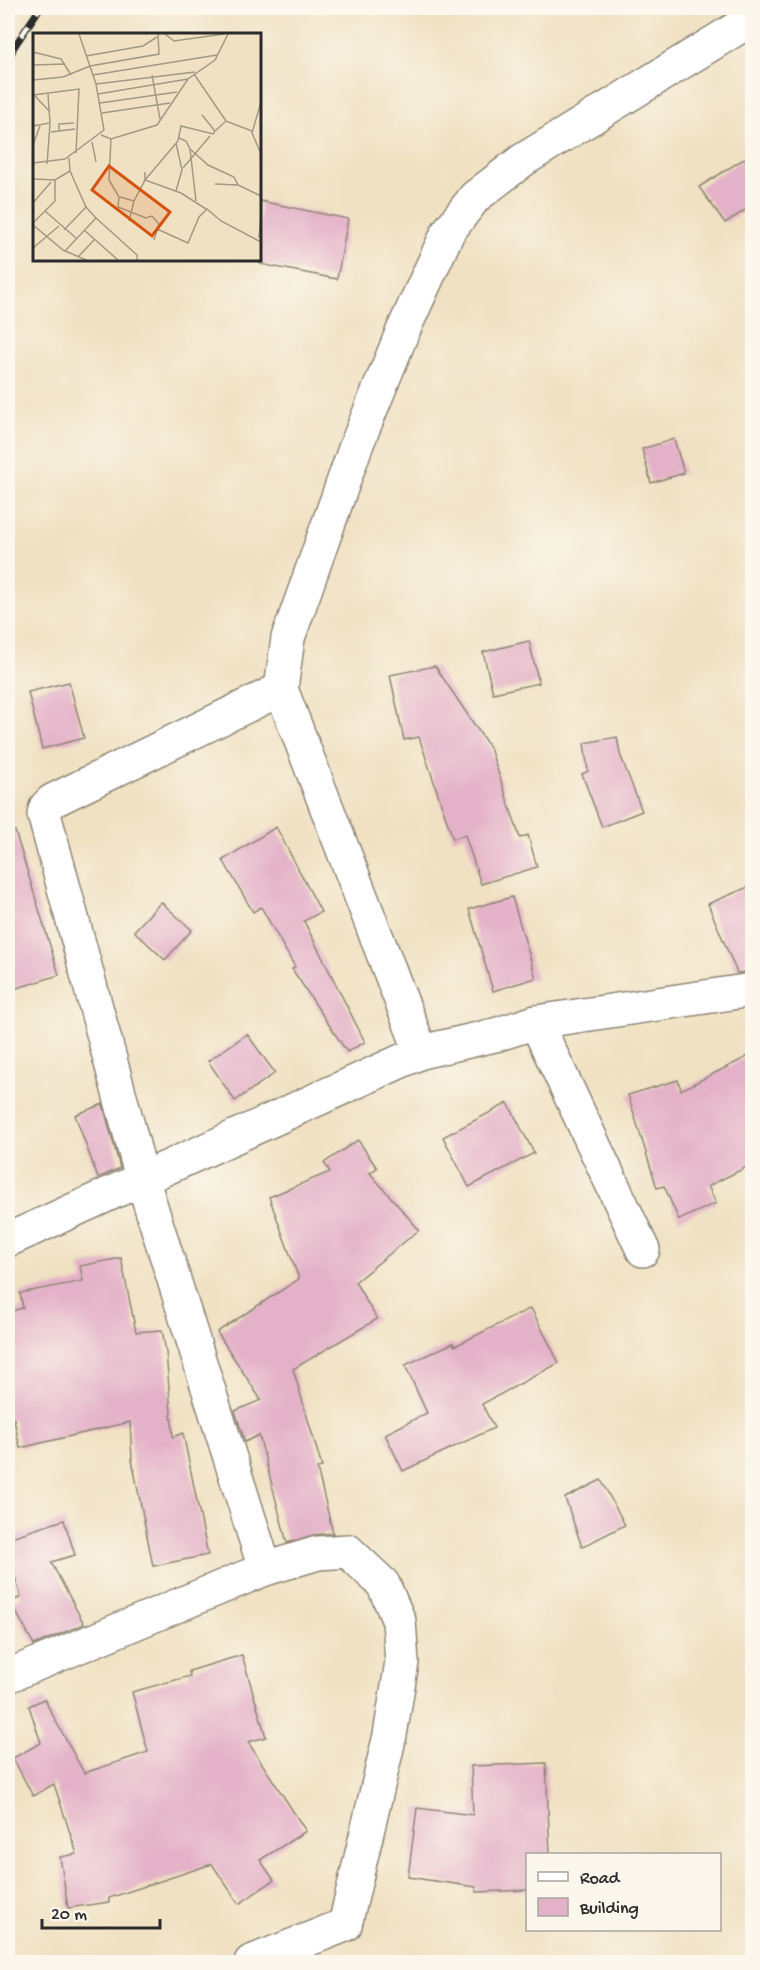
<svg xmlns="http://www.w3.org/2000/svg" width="760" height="1970" font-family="'Gochi Hand',sans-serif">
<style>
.building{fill:#e4b2c8}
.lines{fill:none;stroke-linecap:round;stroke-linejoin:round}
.minor-casing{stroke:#8e8676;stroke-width:36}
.minor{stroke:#fff;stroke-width:33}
.rail-casing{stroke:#2b2b2b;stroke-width:7}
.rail{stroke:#fbf7ec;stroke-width:4.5;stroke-dasharray:14;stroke-linecap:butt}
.inset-road{fill:none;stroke:#a19886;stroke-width:1.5}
.view{fill:#d5540f;fill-opacity:0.15;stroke:#d5540f;stroke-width:3}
.inset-edge{fill:none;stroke:#2b2b2b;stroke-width:3}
</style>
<rect width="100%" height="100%" fill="#fbf7ec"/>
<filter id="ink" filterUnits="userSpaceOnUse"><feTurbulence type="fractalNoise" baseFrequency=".0167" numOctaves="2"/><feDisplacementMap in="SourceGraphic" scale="12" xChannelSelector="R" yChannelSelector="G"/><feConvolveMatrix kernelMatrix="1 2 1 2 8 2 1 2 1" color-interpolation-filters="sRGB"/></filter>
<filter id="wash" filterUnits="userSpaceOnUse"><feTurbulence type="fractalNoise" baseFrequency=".008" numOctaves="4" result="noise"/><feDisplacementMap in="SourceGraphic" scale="24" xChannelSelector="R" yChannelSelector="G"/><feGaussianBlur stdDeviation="1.35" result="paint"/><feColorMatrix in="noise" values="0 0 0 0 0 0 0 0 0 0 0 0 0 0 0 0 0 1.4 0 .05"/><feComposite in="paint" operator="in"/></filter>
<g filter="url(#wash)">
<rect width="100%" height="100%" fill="#f0e1c2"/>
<g id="blocks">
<g class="building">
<path d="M 753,153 L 753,205 L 725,223 L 699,187 Z"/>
<path d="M 260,201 L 348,219 L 337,279 L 260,264 Z"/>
<path d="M 674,439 L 684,473 L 651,483 L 642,449 Z"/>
<path d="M 529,641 L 539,683 L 493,693 L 483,652 Z"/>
<path d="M 435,666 L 490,748 L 520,838 L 528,835 L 537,867 L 481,884 L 465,835 L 453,839 L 419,737 L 404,740 L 390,675 Z"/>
<path d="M 69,682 L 84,738 L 42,749 L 28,692 Z"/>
<path d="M 617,737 L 620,754 L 642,811 L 602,827 L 582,774 L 588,771 L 584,743 Z"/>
<path d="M 276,827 L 321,912 L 304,921 L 365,1042 L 347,1052 L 292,969 L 295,967 L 261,907 L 253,912 L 223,860 Z"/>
<path d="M 15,831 L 59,975 L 8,991 L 8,832 Z"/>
<path d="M 753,885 L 753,972 L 737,973 L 708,904 Z"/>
<path d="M 512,897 L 536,978 L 493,991 L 469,909 Z"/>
<path d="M 161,902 L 192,930 L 165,960 L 134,931 Z"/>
<path d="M 247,1034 L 275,1073 L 235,1101 L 208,1061 Z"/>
<path d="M 753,1054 L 753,1164 L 708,1186 L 716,1203 L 679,1220 L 664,1186 L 657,1188 L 628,1095 L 678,1080 L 681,1090 Z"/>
<path d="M 508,1103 L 534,1153 L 469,1187 L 443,1137 Z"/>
<path d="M 103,1104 L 120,1168 L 98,1178 L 75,1115 Z"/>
<path d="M 358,1140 L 377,1168 L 370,1173 L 419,1230 L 355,1282 L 377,1319 L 293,1369 L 322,1467 L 317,1468 L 333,1533 L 313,1535 L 287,1543 L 259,1435 L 245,1442 L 235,1411 L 261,1400 L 217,1332 L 299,1279 L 269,1197 L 330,1172 L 324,1163 Z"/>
<path d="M 121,1258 L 136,1332 L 162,1330 L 166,1352 L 173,1437 L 183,1433 L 208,1555 L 153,1566 L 132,1460 L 130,1422 L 20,1448 L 14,1419 L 8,1421 L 8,1312 L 23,1308 L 20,1293 L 83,1281 L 80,1266 Z"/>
<path d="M 531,1308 L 559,1363 L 482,1404 L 494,1428 L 403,1471 L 385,1434 L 427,1413 L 405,1365 L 453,1343 L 455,1346 Z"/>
<path d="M 601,1480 L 625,1525 L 582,1547 L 565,1498 Z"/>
<path d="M 64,1520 L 75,1555 L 51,1562 L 84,1624 L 34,1645 L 11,1602 L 21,1597 L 8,1554 L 8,1538 Z"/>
<path d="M 242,1655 L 266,1737 L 248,1742 L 306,1831 L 260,1860 L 274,1880 L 239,1904 L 212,1864 L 109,1898 L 109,1902 L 68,1908 L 60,1857 L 77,1854 L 54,1784 L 33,1796 L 13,1758 L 41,1743 L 29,1706 L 44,1699 L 84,1773 L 148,1752 L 132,1692 L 190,1676 L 189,1671 Z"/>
<path d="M 546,1763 L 550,1854 L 528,1854 L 528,1890 L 477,1892 L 476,1887 L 408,1877 L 417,1808 L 473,1815 L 471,1766 Z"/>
</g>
</g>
</g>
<g filter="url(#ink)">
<use href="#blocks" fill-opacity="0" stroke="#8e8676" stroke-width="1.5"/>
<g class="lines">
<defs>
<g id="minor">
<path d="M 536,1022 L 643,1250"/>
<path d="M 421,1052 L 495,1035 L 536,1022 L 752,990"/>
<path d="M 8,1240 L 421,1052 L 281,689"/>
<path d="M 8,1676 L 265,1569"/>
<path d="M 251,1962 L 345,1925 L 390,1735 L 402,1662 L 399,1621 L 383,1584 L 348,1551 L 318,1553 L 265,1569 L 142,1178 L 44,814 L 46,807 L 52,801 L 281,689 L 288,638 L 356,446 L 402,333 L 448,232 L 475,197 L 523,160 L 752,19"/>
</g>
</defs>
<use href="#minor" class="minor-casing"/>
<use href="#minor" class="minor"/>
<defs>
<path id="rail" d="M 8,61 L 14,47 L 40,8"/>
</defs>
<use href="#rail" class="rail-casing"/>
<use href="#rail" class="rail"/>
</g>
</g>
<g transform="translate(33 33)">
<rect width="228" height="228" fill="#f0e1c2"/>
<path class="inset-road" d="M 132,1 L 141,8 L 191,1M 0,19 L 28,26 L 38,42M 53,23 L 110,13 L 124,4M 0,32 L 32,31M 161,41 L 193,88M 60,42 L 184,22M 119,42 L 127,86M 0,47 L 30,44 L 57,33 L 126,21 L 125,1M 63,51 L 162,39M 65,61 L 155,46M 0,62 L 46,56 L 43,120M 2,63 L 17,79M 228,69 L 219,100 L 228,121M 67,70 L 144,59M 69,80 L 137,70M 169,82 L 182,98 L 180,101 L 148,93 L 145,108 L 112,147 L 148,160 L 173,176M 0,93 L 17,90 L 15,61M 26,98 L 26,91 L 41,90M 182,98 L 193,88 L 219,98M 18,99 L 42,96M 68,102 L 78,106 L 124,92 L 155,46 L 182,27 L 195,1M 146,105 L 153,108 L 157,116 L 163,168M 78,106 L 76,147 L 86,164 L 85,174 L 113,185 L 119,183 L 126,191 L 121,207M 59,109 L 63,129M 0,112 L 7,93M 157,116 L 175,132 L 201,144 L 205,152 L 228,163M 0,130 L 32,126 L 71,97 L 63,51 L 46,1M 14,131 L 17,91M 150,135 L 177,103M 0,146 L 22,147 L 37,138 L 36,125M 182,151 L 205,152M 143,158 L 149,137 L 143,110M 87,164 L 101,168 L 96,188M 101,168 L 112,147 L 112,139M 0,170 L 18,149M 12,178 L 43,205M 63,185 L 104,222 L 104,227M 0,190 L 22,168 L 22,147M 0,192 L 30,217 L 53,227M 124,196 L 155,210 L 166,184 L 174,176 L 188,188 L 228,209M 31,197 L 53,174M 51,197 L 85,227M 226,205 L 228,182M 0,215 L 26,193M 32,218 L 63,185 L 53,174 L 37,138M 45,224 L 61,207"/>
<path class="view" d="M 76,133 L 137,179 L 119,203 L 59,157 Z"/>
<rect width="228" height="228" class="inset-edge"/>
</g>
<rect width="760" height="1970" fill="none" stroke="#fbf7ec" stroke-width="30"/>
<rect x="526" y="1853" width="195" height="78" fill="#fbf7ec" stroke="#a8a59f" stroke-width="1.5"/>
<rect x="538" y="1872" width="30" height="9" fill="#ffffff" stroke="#a8a59f" stroke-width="1.5"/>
<text x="580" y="1883" font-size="18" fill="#2b2b2b">Road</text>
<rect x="538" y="1898" width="30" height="18" fill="#e4b2c8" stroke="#a8a59f" stroke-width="1.5"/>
<text x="580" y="1913" font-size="18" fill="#2b2b2b">Building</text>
<path d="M42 1919v9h118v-9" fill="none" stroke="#2b2b2b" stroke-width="3"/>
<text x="51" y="1919" font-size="18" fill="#2b2b2b" stroke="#fbf7ec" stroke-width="4.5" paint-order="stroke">20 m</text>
</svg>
